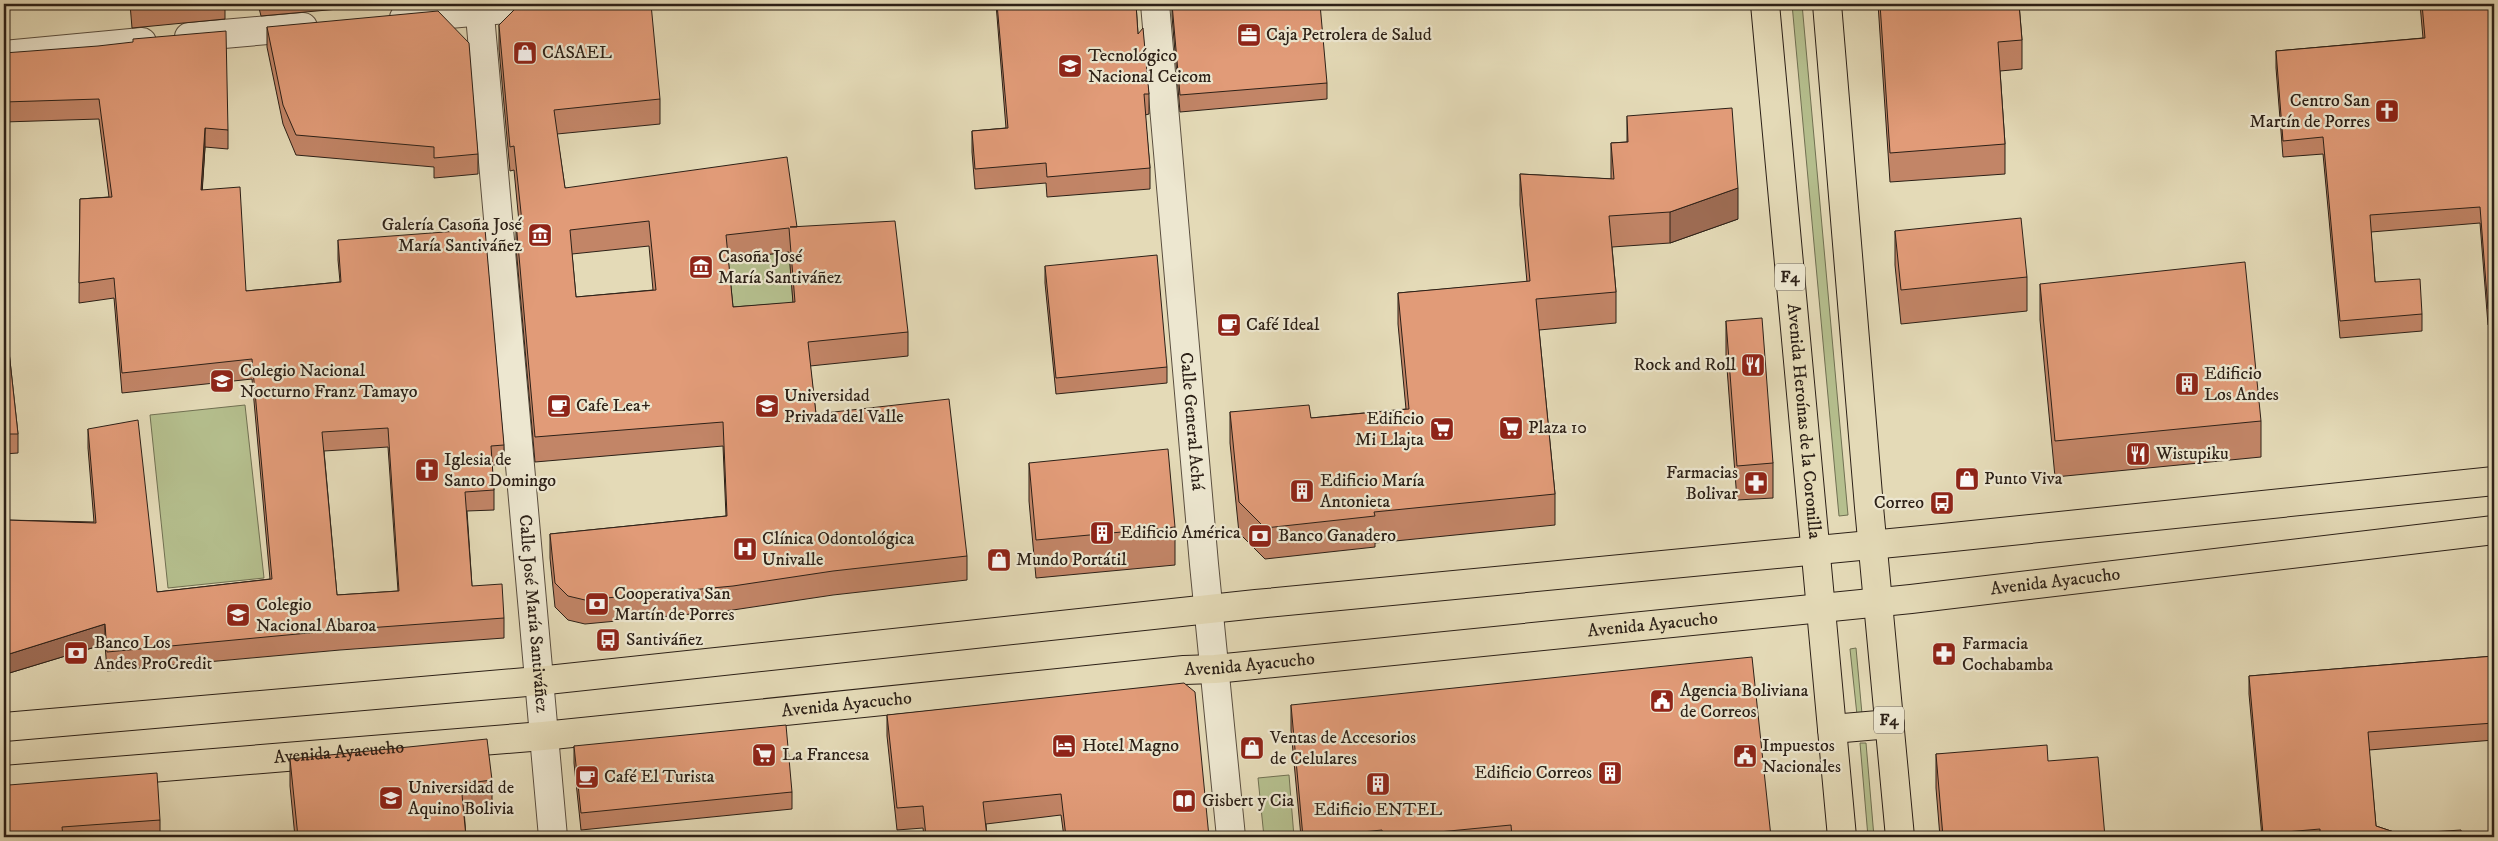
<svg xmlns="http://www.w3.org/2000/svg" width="2498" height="841" font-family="'IM FELL DW Pica',serif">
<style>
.green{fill:#b5bf8e;stroke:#707052}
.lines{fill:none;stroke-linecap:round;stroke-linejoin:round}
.minor-casing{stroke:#5a4e3f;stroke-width:30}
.major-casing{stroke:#2c2017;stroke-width:30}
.minor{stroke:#ede7d0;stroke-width:28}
.major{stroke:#e4dab7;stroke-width:28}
.wall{fill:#c28567;stroke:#2c2017;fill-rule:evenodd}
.shaded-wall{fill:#9e6c54;stroke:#2c2017}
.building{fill:#e19b78;stroke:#2c2017;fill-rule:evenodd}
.labels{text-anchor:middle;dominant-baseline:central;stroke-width:4.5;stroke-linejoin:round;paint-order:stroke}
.shield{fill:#ede7d0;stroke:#665c4e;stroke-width:1}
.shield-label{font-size:16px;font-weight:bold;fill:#2c2017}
.poi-label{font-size:18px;fill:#2c2017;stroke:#ede7d0;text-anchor:start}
.street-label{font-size:18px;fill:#2c2017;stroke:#ede7d0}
</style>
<rect width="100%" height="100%" fill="#e4dab7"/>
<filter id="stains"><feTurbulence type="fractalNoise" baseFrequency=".004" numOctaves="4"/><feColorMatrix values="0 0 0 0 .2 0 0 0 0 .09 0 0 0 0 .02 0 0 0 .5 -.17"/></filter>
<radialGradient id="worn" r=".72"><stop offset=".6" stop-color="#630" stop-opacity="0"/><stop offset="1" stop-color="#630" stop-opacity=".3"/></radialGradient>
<g class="green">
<path d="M 1792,4 L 1802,4 L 1848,515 L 1839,516 Z"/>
<path d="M 789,252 L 795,327 L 733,331 L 726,260 Z"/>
<path d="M 245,405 L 264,578 L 168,588 L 150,415 Z"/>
<path d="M 1856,648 L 1862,714 L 1857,715 L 1850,649 Z"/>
<path d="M 1860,743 L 1866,743 L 1874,837 L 1868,837 Z"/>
<path d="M 1289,775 L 1294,837 L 1264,837 L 1258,778 Z"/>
</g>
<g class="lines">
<defs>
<g id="minor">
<path id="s1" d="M 479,4 L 553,837"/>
<path id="s2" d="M 1155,4 L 1204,564 L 1231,837"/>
<path d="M 404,18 L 563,4"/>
<path d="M 189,37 L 303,27"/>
<path d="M 4,55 L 142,42"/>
</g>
<g id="major">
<path id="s3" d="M 1765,4 L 1842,837"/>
<path d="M 1827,4 L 1869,507 L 1900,837"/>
<path d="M 4,727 L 538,681 L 1256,604 L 1943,538 L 2494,481"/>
<path d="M 1832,729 L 1890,724"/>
<path id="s4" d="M 4,780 L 543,736 L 1184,670 L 1215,669 L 1911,599 L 2494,530"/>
</g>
</defs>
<use href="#minor" class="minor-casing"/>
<use href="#major" class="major-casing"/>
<use href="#minor" class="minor"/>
<use href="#major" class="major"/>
</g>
<g class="wall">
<path d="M 130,4 L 225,4 L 225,19 L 132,28 Z"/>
<path d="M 258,4 L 394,4 L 261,16 Z"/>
<path d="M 996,4 L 1136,4 L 1138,34 L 1149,94 L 1149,114 L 1145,115 L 1150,168 L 1150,189 L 1047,197 L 1046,183 L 975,189 L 972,152 L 972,131 L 1006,128 Z"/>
<path d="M 1172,4 L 1327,83 L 1327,99 L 1180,112 L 1172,16 Z"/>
<path d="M 1878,4 L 2019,4 L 2022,40 L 2022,69 L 2000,71 L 2005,144 L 2005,174 L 1890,182 Z"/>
<path d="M 2420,4 L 2494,4 L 2494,325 L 2488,325 L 2480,223 L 2371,232 L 2375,282 L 2422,314 L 2422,331 L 2340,338 L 2323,154 L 2283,157 L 2276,68 L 2276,51 L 2423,38 Z"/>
<path d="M 499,25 L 660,99 L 660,124 L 557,134 L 565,188 L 797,227 L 908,332 L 908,356 L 810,366 L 816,414 L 967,556 L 967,580 L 833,595 L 733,610 L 585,624 L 568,620 L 555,607 L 550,558 L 550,534 L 726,516 L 723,446 L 535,462 L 516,247 L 516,222 L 519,222 L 514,170 L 510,171 L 499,49 ZM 649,246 L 653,290 L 576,297 L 572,254 ZM 789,252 L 793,303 L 733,307 L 728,259 Z"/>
<path d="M 267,27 L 478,154 L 478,174 L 434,178 L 434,167 L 296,155 L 283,124 L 267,47 Z"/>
<path d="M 4,53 L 228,130 L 228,149 L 205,147 L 202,190 L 246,291 L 340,282 L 338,260 L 338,240 L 504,445 L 504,464 L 492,465 L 494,490 L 494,510 L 467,511 L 472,586 L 504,618 L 504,638 L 340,650 L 107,671 L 105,644 L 6,674 L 4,658 L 4,497 L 6,520 L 94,522 L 88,448 L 88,429 L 157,592 L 270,579 L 252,379 L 122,393 L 114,298 L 79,303 L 80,199 L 109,197 L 99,119 L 4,122 ZM 388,447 L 398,591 L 337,595 L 324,451 Z"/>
<path d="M 1627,116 L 1738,219 L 1670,243 L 1612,247 L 1616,292 L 1616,323 L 1539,330 L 1555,494 L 1555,525 L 1375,543 L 1375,547 L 1265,559 L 1239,533 L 1230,443 L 1230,412 L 1311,418 L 1406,409 L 1398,324 L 1398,293 L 1527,282 L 1520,205 L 1520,174 L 1611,179 L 1611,143 L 1627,142 Z"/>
<path d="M 1895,231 L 2027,277 L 2027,311 L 1901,324 L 1895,265 Z"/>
<path d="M 1045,266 L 1167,367 L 1167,383 L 1056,394 L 1045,283 Z"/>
<path d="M 2040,284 L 2261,421 L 2261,457 L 2055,477 L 2040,320 Z"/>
<path d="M 4,306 L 18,434 L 18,453 L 4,454 Z"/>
<path d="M 1726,321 L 1773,463 L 1773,498 L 1737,500 L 1726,355 Z"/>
<path d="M 1029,463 L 1175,527 L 1175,565 L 1036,578 L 1029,501 Z"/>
<path d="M 2494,656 L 2494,740 L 2369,750 L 2376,826 L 2400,834 L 2462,837 L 2262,837 L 2249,694 L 2249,676 Z"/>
<path d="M 1291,705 L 1771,837 L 1301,837 L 1291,730 Z"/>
<path d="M 887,715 L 1209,837 L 1064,837 L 1061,815 L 986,824 L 987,837 L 924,837 L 923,828 L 897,830 L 887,736 Z"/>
<path d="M 574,746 L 792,792 L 792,809 L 581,830 L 574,763 Z"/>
<path d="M 1936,754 L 2048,761 L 2105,837 L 1940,837 L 1936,788 Z"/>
<path d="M 290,759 L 492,780 L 492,807 L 464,810 L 466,837 L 295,837 L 290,786 Z"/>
<path d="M 9,785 L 160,820 L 160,837 L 4,837 Z"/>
</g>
<g class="shaded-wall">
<path d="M 205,128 L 205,147 L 201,210 L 201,190 Z"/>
<path d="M 1738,188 L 1738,219 L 1670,243 L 1670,212 Z"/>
<path d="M 105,624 L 105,644 L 6,674 L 6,655 Z"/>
</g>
<g class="building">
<path d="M 131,4 L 183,4 L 132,8 Z"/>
<path d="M 527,4 L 651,4 L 660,99 L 554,110 L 565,188 L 787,157 L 797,227 L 790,227 L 895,221 L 908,332 L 808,342 L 816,414 L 949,399 L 967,556 L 833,571 L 733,586 L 585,600 L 568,596 L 555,583 L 550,534 L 727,516 L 723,422 L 535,437 L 516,222 L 522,222 L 514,146 L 510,147 L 499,25 L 519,5 ZM 649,221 L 656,290 L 576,297 L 570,230 ZM 789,228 L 795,302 L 733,307 L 726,235 Z"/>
<path d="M 997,4 L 1136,4 L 1138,34 L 1143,28 L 1149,94 L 1144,94 L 1150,168 L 1047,177 L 1046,163 L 975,169 L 972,131 L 1008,128 Z"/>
<path d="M 1172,4 L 1320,4 L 1327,83 L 1180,95 Z"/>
<path d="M 1880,4 L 2019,4 L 2022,40 L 1998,42 L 2005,144 L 1890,153 Z"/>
<path d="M 2422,4 L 2494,4 L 2494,308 L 2488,309 L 2480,207 L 2370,215 L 2375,282 L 2420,279 L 2422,314 L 2340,321 L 2323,137 L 2283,141 L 2276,51 L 2425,38 Z"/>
<path d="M 438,11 L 469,43 L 478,154 L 434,158 L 434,147 L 296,135 L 283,105 L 267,27 Z"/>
<path d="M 226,31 L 228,130 L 205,128 L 201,190 L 240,187 L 246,291 L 341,282 L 338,240 L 485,229 L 504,445 L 491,446 L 494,490 L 465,492 L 472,586 L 502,584 L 504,618 L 340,630 L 107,652 L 105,624 L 6,655 L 4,638 L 4,497 L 6,520 L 96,523 L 88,429 L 138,420 L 157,592 L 272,579 L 252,359 L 122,373 L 114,278 L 79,283 L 80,199 L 112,197 L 99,99 L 4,102 L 4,53 L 98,46 L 133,42 L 133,39 ZM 388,428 L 399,591 L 337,595 L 322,432 Z"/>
<path d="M 1732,108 L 1738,188 L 1670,212 L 1609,216 L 1616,292 L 1536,299 L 1555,494 L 1374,512 L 1375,516 L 1265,528 L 1239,502 L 1230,412 L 1309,405 L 1311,418 L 1409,409 L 1398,293 L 1530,281 L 1520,174 L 1614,179 L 1611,143 L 1628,142 L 1627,116 Z"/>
<path d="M 2021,218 L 2027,277 L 1901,290 L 1895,231 Z"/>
<path d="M 1157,255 L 1167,367 L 1056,378 L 1045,266 Z"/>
<path d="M 2245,262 L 2261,421 L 2055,441 L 2040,284 Z"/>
<path d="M 4,306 L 18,434 L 4,434 Z"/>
<path d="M 1762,318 L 1773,463 L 1737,466 L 1726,321 Z"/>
<path d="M 1168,449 L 1175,527 L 1036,540 L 1029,463 Z"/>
<path d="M 2494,656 L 2494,723 L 2368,732 L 2376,826 L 2400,834 L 2461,830 L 2462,837 L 2320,837 L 2320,829 L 2263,834 L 2249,676 Z"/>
<path d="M 1752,657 L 1771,837 L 1512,837 L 1511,825 L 1387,837 L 1383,837 L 1382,830 L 1312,837 L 1303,837 L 1291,705 Z"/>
<path d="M 1184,683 L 1195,692 L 1209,837 L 1066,837 L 1061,794 L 983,802 L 987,837 L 926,837 L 923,806 L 897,808 L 887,715 Z"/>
<path d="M 786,725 L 792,792 L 581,813 L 574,746 Z"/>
<path d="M 487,739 L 492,780 L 461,784 L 466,837 L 298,837 L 290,759 Z"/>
<path d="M 2047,745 L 2048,761 L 2098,757 L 2105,837 L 1943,837 L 1936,754 Z"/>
<path d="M 157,773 L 160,820 L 62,827 L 63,837 L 4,837 L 4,781 L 9,781 L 9,785 Z"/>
</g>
<defs>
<symbol id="office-square" viewBox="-11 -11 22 22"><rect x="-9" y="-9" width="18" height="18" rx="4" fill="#8f2418" stroke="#ede7d0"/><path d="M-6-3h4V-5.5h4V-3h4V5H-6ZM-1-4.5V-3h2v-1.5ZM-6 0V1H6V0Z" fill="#fff"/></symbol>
<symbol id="shop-square" viewBox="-11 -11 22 22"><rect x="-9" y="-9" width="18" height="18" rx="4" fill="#8f2418" stroke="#ede7d0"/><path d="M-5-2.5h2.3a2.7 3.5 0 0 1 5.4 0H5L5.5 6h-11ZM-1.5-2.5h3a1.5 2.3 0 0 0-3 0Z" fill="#fff"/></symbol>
<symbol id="university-square" viewBox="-11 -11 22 22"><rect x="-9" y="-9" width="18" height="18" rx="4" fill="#8f2418" stroke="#ede7d0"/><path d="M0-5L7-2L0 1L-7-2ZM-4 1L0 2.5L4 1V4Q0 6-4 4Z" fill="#fff"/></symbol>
<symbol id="church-square" viewBox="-11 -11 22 22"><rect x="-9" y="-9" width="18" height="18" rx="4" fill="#8f2418" stroke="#ede7d0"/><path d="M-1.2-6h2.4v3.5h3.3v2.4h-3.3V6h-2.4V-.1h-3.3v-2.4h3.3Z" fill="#fff"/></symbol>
<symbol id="museum-square" viewBox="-11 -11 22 22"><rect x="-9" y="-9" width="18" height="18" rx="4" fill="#8f2418" stroke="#ede7d0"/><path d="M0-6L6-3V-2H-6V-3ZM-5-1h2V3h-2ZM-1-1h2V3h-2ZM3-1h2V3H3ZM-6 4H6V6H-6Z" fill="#fff"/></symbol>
<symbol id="cafe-square" viewBox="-11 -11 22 22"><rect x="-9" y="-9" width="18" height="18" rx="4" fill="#8f2418" stroke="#ede7d0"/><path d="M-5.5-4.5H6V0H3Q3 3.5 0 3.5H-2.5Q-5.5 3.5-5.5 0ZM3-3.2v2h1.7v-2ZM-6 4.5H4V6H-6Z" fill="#fff"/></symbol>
<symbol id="restaurant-square" viewBox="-11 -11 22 22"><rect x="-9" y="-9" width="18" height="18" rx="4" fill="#8f2418" stroke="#ede7d0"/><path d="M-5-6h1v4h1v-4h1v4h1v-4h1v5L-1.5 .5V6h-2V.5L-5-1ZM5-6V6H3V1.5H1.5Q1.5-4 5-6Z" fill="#fff"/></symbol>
<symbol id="school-square" viewBox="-11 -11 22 22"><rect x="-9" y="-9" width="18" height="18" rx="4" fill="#8f2418" stroke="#ede7d0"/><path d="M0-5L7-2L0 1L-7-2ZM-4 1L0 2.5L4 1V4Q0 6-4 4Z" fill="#fff"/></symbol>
<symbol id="building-square" viewBox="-11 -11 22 22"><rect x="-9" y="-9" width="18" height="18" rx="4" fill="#8f2418" stroke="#ede7d0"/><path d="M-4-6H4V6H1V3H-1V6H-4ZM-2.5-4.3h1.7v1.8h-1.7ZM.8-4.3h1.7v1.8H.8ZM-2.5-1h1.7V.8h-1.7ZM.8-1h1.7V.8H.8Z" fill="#fff"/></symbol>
<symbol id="supermarket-square" viewBox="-11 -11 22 22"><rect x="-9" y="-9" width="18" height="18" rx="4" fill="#8f2418" stroke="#ede7d0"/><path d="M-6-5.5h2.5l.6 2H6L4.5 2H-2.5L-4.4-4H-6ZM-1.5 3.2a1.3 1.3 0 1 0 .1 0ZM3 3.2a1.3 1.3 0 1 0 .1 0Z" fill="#fff"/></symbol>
<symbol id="pharmacy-square" viewBox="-11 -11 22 22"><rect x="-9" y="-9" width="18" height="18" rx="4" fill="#8f2418" stroke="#ede7d0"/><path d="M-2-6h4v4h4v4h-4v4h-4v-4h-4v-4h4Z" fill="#fff"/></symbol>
<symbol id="bus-square" viewBox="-11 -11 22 22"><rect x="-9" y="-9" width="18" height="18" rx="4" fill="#8f2418" stroke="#ede7d0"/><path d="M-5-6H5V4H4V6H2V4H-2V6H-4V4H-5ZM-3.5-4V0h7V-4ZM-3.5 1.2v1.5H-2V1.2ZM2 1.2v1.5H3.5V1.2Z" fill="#fff"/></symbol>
<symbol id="bank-square" viewBox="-11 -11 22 22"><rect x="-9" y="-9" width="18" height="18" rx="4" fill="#8f2418" stroke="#ede7d0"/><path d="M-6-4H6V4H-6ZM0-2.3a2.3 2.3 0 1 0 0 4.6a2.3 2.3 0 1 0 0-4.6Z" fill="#fff"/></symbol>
<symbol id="hospital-square" viewBox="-11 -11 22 22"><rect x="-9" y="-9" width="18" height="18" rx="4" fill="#8f2418" stroke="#ede7d0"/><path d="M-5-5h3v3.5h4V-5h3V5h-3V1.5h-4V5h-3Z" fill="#fff"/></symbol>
<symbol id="civic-square" viewBox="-11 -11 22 22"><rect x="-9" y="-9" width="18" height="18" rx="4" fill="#8f2418" stroke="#ede7d0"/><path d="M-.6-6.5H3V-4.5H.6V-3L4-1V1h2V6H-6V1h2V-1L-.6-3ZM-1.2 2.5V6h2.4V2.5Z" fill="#fff"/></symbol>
<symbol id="hotel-square" viewBox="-11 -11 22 22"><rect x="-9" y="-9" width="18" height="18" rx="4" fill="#8f2418" stroke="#ede7d0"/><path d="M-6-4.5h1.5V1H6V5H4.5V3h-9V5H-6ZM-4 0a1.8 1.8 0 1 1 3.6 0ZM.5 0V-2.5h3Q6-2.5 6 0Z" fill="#fff"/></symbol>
<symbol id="library-square" viewBox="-11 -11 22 22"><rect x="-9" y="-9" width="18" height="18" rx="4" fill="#8f2418" stroke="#ede7d0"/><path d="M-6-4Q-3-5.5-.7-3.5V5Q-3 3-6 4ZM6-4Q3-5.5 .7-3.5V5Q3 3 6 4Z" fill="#fff"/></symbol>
</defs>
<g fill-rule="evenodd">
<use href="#office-square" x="1235" y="21" width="28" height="28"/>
<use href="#shop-square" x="511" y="39" width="28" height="28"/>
<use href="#university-square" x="1056" y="52" width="28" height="28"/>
<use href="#church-square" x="2373" y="97" width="28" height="28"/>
<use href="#museum-square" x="526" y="221" width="28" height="28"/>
<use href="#museum-square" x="687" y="253" width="28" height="28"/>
<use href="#cafe-square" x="1215" y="311" width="28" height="28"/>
<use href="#restaurant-square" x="1739" y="351" width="28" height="28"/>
<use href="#school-square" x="208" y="367" width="28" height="28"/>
<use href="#building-square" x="2173" y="370" width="28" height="28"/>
<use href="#cafe-square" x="545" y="392" width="28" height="28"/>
<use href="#university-square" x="753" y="392" width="28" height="28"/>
<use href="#supermarket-square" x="1497" y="414" width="28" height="28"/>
<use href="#supermarket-square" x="1428" y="415" width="28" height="28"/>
<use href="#restaurant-square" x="2124" y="440" width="28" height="28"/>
<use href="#church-square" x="413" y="456" width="28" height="28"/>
<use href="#shop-square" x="1953" y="465" width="28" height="28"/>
<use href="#pharmacy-square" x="1742" y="469" width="28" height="28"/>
<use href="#building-square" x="1288" y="477" width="28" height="28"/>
<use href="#bus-square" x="1928" y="489" width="28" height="28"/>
<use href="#building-square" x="1088" y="519" width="28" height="28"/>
<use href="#bank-square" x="1246" y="522" width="28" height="28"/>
<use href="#hospital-square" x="731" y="535" width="28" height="28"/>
<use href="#shop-square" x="985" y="546" width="28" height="28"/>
<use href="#bank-square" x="583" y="590" width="28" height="28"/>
<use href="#school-square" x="224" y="601" width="28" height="28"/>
<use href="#bus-square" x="594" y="626" width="28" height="28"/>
<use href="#bank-square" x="62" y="639" width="28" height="28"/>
<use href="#pharmacy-square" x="1930" y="640" width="28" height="28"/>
<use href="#civic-square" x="1648" y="687" width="28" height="28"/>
<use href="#hotel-square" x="1050" y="732" width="28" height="28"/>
<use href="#shop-square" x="1238" y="734" width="28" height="28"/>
<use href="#supermarket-square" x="750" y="741" width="28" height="28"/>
<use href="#civic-square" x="1731" y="742" width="28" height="28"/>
<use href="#building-square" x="1596" y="759" width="28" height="28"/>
<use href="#cafe-square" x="573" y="763" width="28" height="28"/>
<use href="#building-square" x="1364" y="770" width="28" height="28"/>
<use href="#university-square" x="377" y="784" width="28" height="28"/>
<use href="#library-square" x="1170" y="787" width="28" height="28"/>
</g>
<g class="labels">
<g class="shield">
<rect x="1775" y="263.5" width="30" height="27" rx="4"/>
<rect x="1874" y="706.5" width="30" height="27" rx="4"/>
</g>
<g class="shield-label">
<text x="1790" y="277">F4</text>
<text x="1889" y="720">F4</text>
</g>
<g class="poi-label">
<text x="1266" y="35">Caja Petrolera de Salud</text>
<text x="542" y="53">CASAEL</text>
<text x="1088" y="56">Tecnológico<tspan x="1088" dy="21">Nacional Ceicom</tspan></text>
<text x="2370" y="101" text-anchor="end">Centro San<tspan x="2370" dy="21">Martín de Porres</tspan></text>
<text x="522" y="225" text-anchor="end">Galería Casoña José<tspan x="522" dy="21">María Santiváñez</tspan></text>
<text x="718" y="257">Casoña José<tspan x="718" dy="21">María Santiváñez</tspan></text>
<text x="1246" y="325">Café Ideal</text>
<text x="1736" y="365" text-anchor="end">Rock and Roll</text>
<text x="240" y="371">Colegio Nacional<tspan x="240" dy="21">Nocturno Franz Tamayo</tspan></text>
<text x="2204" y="374">Edificio<tspan x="2204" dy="21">Los Andes</tspan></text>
<text x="784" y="396">Universidad<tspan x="784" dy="21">Privada del Valle</tspan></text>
<text x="576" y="406">Cafe Lea+</text>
<text x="1424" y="419" text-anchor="end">Edificio<tspan x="1424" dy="21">Mi Llajta</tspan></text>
<text x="1528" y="428">Plaza 10</text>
<text x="2156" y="454">Wistupiku</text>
<text x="444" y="460">Iglesia de<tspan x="444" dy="21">Santo Domingo</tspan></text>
<text x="1738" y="473" text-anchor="end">Farmacias<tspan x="1738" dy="21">Bolivar</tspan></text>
<text x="1984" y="479">Punto Viva</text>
<text x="1320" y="481">Edificio María<tspan x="1320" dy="21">Antonieta</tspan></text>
<text x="1924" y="503" text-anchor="end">Correo</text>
<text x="1120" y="533">Edificio América</text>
<text x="1278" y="536">Banco Ganadero</text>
<text x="762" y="539">Clínica Odontológica<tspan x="762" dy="21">Univalle</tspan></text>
<text x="1016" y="560">Mundo Portátil</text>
<text x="614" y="594">Cooperativa San<tspan x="614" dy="21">Martín de Porres</tspan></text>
<text x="256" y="605">Colegio<tspan x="256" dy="21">Nacional Abaroa</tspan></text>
<text x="626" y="640">Santiváñez</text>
<text x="94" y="643">Banco Los<tspan x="94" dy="21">Andes ProCredit</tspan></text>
<text x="1962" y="644">Farmacia<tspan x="1962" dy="21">Cochabamba</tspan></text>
<text x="1680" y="691">Agencia Boliviana<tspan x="1680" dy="21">de Correos</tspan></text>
<text x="1270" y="738">Ventas de Accesorios<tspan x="1270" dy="21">de Celulares</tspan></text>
<text x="1082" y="746">Hotel Magno</text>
<text x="1762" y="746">Impuestos<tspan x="1762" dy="21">Nacionales</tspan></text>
<text x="782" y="755">La Francesa</text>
<text x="1592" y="773" text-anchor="end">Edificio Correos</text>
<text x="604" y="777">Café El Turista</text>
<text x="408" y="788">Universidad de<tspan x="408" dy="21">Aquino Bolivia</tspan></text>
<text x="1202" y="801">Gisbert y Cia</text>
<text x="1378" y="810" text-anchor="middle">Edificio ENTEL</text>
</g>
<g class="street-label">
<text stroke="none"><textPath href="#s3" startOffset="419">Avenida Heroínas de la Coronilla</textPath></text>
<text stroke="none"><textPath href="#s2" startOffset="419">Calle General Achá</textPath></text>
<text stroke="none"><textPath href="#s4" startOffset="2061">Avenida Ayacucho</textPath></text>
<text stroke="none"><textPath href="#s1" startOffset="612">Calle José María Santiváñez</textPath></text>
<text stroke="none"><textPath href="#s4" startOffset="1656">Avenida Ayacucho</textPath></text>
<text stroke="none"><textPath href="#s4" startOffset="1251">Avenida Ayacucho</textPath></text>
<text stroke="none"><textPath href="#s4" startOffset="846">Avenida Ayacucho</textPath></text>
<text stroke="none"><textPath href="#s4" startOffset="336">Avenida Ayacucho</textPath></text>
</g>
</g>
<rect width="2498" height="841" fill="none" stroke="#e4dab7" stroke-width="20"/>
<rect x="5" y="5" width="2488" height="831" fill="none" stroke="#2c2017" stroke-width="2.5"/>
<rect x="10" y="10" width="2478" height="821" fill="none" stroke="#2c2017"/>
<rect width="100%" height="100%" filter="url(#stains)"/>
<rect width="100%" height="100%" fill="url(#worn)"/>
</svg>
